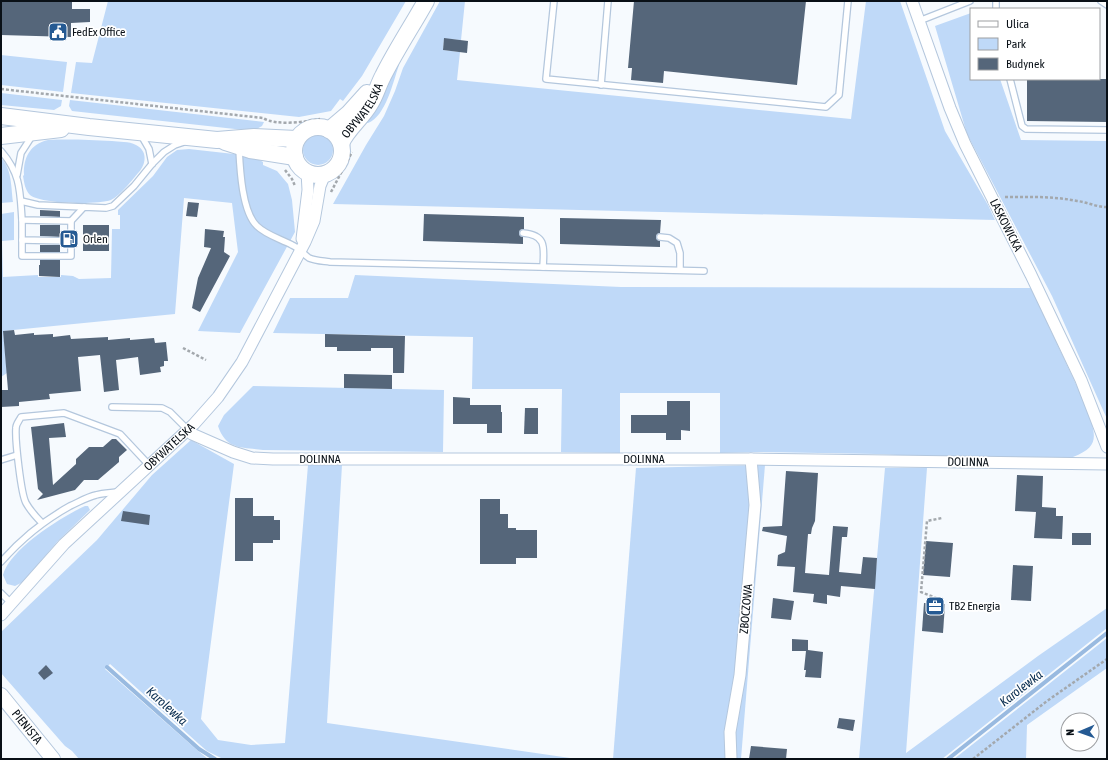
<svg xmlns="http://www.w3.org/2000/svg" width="1108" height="760" font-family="'Asap Condensed',sans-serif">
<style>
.green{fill:#bfd9f8}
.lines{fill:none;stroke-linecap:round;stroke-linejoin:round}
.stream{stroke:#99bae0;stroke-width:4}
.building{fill:#55667a}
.service-casing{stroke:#b4c7dd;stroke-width:8}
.minor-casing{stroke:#b4c7dd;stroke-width:13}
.tertiary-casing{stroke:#b4c7dd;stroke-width:16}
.secondary-casing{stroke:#b4c7dd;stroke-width:18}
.path{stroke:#a3a8ad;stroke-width:2.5;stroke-dasharray:3 2;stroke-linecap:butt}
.service{stroke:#fff;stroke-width:5.5}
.minor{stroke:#fff;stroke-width:11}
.tertiary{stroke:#fff;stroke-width:14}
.secondary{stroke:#fff;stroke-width:16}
.labels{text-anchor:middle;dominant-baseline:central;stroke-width:3.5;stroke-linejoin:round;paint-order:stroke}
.poi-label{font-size:12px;fill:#091017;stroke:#fff;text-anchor:start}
.street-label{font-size:12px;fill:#091017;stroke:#fff}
.water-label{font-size:13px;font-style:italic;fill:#092d50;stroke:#fff}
</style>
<rect width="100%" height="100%" fill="#f6fafe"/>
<g class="green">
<path d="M 108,1 L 406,1 L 362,76 L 343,101 L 340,99 L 331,111 L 299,117 L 71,93 L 76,62 L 92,63 Z"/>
<path d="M 440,1 L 465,1 L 461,40 L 444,39 L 443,50 L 460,52 L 457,80 L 851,119 L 866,1 L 900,1 L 945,131 L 988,205 L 995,220 L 333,204 L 366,145 L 384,116 L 395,91 L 403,68 Z"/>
<path d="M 971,13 L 971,79 L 1000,79 L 1021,140 L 1107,141 L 1107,419 L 1052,296 L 967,134 L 935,26 Z"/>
<path d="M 1,55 L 67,62 L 63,92 L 1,85 Z"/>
<path d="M 399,61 L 399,65 C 393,82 386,116 368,123 L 365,122 Z"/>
<path d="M 1,93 L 62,100 L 61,106 L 54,110 L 1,105 Z"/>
<path d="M 70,100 L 264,122 L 262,126 L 253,131 L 72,111 L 69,106 Z"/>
<circle cx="318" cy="150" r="15"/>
<path d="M 48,140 C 69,139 90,140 112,141 C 119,142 129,141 136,145 C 148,151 146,164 139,172 C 132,180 120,196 111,200 C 97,205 41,204 30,195 C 25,190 24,182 23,176 L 24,175 C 23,158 30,144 48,140 Z"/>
<path d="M 189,149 L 252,156 L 263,162 L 263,165 L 277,171 L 288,184 L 292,200 L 295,232 L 240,333 L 198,331 L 238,252 L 232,203 L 184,198 L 175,314 L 3,331 L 7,373 L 1,377 L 1,214 L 14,212 L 14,240 L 2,241 L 3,277 L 38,275 L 38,277 L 61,277 L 61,275 L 73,276 L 79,279 L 111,278 L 112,229 L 120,229 L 120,215 L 118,215 L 118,210 L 153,176 L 167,157 L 177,150 Z"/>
<path d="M 1,158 C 12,169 11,187 13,202 L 1,203 Z"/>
<path d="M 355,275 L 621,287 L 1031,288 L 1088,410 C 1095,435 1101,446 1073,457 L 938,457 L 876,454 L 761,452 L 720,453 L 720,393 L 620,393 L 620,453 L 561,452 L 562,389 L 472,389 L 473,337 L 273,333 L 290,298 L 348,298 Z"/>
<path d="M 253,386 L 444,390 L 443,452 L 263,450 C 242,447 226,450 218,426 L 224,415 Z"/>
<path d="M 191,440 L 234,464 L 201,719 L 218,740 L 251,745 L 285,743 L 308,465 L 342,465 L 327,723 L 577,759 L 223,759 L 207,751 L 199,744 L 110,664 L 105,669 L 197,750 L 208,759 L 79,759 L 72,751 L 65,746 L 1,673 L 1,632 L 97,540 L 152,475 Z"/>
<path d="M 765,465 L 741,759 L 613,759 L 636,468 Z"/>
<path d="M 885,468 L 927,468 L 906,753 L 1038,656 L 1107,608 L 1107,628 L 942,759 L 859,759 Z"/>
<path d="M 85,506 L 88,506 L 90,510 L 57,542 L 23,582 L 15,586 L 7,584 L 3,575 C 10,549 61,517 85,506 Z"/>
<path d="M 1107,638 L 1107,668 L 1027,725 L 1026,759 L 954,759 Z"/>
</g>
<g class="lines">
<g class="stream">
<path d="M 107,667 L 199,749 L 215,759"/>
<path d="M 948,759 L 1107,633"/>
</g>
</g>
<g class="building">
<path d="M 1,1 L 72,1 L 72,9 L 90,9 L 90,22 L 71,23 L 71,37 L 1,35 Z"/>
<path d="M 634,1 L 806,1 L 797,85 L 664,71 L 663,83 L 631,80 L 632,68 L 628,68 Z"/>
<path d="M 444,38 L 468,41 L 467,53 L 443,50 Z"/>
<path d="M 1027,79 L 1107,79 L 1107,122 L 1027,121 Z"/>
<path d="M 188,202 L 199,203 L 197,217 L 186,216 Z"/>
<path d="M 40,210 L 60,211 L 60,217 L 40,216 Z"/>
<path d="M 424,214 L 524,217 L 524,229 L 520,230 L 519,233 L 520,236 L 523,237 L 523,244 L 423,241 Z"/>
<path d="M 560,218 L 661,220 L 660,233 L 657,234 L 656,237 L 657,240 L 660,241 L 660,247 L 560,244 Z"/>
<path d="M 40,225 L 60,225 L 60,237 L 40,236 Z"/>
<rect x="83" y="225" width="26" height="26"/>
<path d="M 205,229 L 224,231 L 223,237 L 225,237 L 224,252 L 230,256 L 200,312 L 192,308 L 198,278 L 211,248 L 204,247 Z"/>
<rect x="40" y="245" width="20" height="7"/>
<path d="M 40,260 L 60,260 L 60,277 L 39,276 L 39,265 L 40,265 Z"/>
<path d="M 14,330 L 15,335 L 34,333 L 34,335 L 53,334 L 53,337 L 70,335 L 71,339 L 108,337 L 108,340 L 130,338 L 130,340 L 154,338 L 155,343 L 166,342 L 168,361 L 164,361 L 164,366 L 160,367 L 161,372 L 140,375 L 138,357 L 116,360 L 119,390 L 104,392 L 100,355 L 78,357 L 81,391 L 49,394 L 50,399 L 19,402 L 19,406 L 1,407 L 1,390 L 8,390 L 3,331 Z"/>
<path d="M 325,334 L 405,336 L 404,373 L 393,373 L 393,348 L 371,348 L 371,351 L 337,351 L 337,347 L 325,347 Z"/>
<path d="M 344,374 L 392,375 L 392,389 L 344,388 Z"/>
<path d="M 453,397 L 470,398 L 470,405 L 501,405 L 501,412 L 502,412 L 502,433 L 487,433 L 487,424 L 453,424 Z"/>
<path d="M 667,401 L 690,401 L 690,431 L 681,430 L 681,440 L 666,440 L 666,433 L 631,433 L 631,415 L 667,415 Z"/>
<path d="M 525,408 L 538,408 L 538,434 L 524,434 Z"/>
<path d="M 64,423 L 66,437 L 49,438 L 53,485 L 76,464 L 76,459 L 89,447 L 103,447 L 112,439 L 116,439 L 127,450 L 119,457 L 119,462 L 98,480 L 84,480 L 75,490 L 37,500 L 43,494 L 38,489 L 31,427 Z"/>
<path d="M 786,471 L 818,473 L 815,521 L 812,528 L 811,534 L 808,534 L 805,573 L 829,575 L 833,526 L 848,527 L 847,537 L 842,537 L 839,572 L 861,574 L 863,557 L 877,558 L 875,589 L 841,586 L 840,597 L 827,595 L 827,604 L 813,602 L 814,594 L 793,592 L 795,567 L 777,566 L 778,555 L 785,552 L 787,536 L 762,531 L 763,527 L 782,526 Z"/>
<path d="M 1017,475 L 1043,476 L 1042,507 L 1056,508 L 1056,516 L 1063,516 L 1062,539 L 1034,538 L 1036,512 L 1015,511 Z"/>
<path d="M 235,498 L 253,498 L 253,516 L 274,516 L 274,520 L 280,520 L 280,540 L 273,540 L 273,543 L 253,543 L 253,561 L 235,561 Z"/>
<path d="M 480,499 L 500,499 L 500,514 L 508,514 L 508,528 L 516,528 L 516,530 L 537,530 L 537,558 L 516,558 L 516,564 L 480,564 Z"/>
<path d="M 123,511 L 150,515 L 149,525 L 121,521 Z"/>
<rect x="1072" y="533" width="19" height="12"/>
<path d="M 926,541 L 953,543 L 950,577 L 923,575 Z"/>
<path d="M 1013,565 L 1033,566 L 1031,601 L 1011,600 Z"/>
<path d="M 773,598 L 794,601 L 791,620 L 771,618 Z"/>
<path d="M 924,603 L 945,604 L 943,633 L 922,631 Z"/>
<path d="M 792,639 L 808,640 L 808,650 L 823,652 L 821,678 L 805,677 L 806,670 L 804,670 L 806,651 L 792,651 Z"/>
<path d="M 46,665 L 53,673 L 44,680 L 38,673 Z"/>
<path d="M 839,718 L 855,720 L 853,731 L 837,728 Z"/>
<path d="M 751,746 L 787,749 L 786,759 L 749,759 Z"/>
</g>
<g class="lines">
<defs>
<g id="service">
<path d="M 554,1 L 546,79 L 826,107 L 839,95 L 848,1"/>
<path d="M 996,1 L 996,9"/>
<path d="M 1101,1 L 1107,5"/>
<path d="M 919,21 L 970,1"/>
<path d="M 1010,79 L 1022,126 L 1026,129 L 1107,130"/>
<path d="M 601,85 L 608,1"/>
<path d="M 141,135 L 149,149 L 152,164"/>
<path d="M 239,149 C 240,169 242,212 257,226 C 266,235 281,239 292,245 C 299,248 303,254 309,258 C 316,261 324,261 330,262 L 704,271"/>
<path d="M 1,151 C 21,174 20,192 22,220 L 71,221 L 84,207 L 106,208 L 113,206 L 134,186 L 152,164 L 164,152 L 175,145 L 184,142"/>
<path d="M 17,175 L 21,153 L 32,136"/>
<path d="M 21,201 L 38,205 L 84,207"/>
<path d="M 22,220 L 22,240 L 71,241 L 71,221"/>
<path d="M 523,233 C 547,235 544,248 543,267"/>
<path d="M 660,237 L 669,238 L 677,243 L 680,253 L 680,270"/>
<path d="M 22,240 L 22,256 L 71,256 L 71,241"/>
<path d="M 112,407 L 162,408 L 170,412 L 188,430"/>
<path d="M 1,460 L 17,455"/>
<path d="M 42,523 C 36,517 30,510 26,503 C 21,494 15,440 16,428 C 16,424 19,421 21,417 L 64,413 L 120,434 L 149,465"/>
<path d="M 1,562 C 21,539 43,521 70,506 C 79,502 87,497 96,495 C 103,493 111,493 118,492"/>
<path d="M 1,593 L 12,604"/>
</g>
<g id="minor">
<path d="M 912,1 L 950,108 L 965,144 L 1031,275 L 1081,380 L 1107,447"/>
<path d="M 302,239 L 308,190 L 307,172"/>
<path d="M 188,430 L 192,434 L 233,452 L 252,458 L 273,459 L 751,459 L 1107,464"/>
<path id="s1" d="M 1,615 L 64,544 L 194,424 L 218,397 L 242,362 L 305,242 L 314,221 L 320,186 L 325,174"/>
<path d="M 731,759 L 730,732 L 740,675 L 755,505 L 751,459"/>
</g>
<g id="tertiary">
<path id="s2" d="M 1,695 L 53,759"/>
</g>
<g id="secondary">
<path d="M 1,116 L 89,127 L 217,140 L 254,137 L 297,139"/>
<circle cx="318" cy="151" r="24"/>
<path d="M 329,130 L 349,113 L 367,93"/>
<path d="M 1,136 L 61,129"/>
<path d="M 225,142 L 250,150 L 295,157"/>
<path id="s3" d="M 341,143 C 348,128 362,118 370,104 C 376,95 378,85 383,76 C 396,50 412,26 426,1"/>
</g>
</defs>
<use href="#service" class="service-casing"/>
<use href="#minor" class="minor-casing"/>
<use href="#tertiary" class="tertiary-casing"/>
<use href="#secondary" class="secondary-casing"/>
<g class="path">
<path d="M 1,89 L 263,118 C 275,126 306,122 320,119"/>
<path d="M 285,170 L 292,179 L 295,186"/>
<path d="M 331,192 L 352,152"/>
<path d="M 1005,197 C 1029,197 1053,196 1077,201 C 1087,202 1096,207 1107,207"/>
<path d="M 183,348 L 206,360"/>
<path d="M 936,604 L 936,598 L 921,592 L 927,521 L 942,518"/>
<path d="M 973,759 L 1047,701 L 1107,659"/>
</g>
<use href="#service" class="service"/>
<use href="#minor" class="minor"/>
<use href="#tertiary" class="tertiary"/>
<use href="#secondary" class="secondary"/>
</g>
<defs>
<symbol id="civic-square" viewBox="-11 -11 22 22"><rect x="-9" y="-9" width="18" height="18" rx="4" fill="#255a93" stroke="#fff"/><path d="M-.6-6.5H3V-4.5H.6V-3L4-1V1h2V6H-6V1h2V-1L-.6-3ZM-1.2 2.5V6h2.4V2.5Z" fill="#fff"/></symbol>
<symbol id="fuel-square" viewBox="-11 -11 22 22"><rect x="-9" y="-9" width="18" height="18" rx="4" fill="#255a93" stroke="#fff"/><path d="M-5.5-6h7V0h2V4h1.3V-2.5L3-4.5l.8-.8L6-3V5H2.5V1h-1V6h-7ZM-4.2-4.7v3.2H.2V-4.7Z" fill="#fff"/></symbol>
<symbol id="office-square" viewBox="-11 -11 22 22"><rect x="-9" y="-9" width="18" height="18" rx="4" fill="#255a93" stroke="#fff"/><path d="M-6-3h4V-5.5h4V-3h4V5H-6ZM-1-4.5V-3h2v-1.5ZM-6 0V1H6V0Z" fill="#fff"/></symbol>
</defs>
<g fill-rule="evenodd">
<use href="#civic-square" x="47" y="21" width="22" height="22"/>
<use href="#fuel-square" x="58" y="228" width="22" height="22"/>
<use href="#office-square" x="924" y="595" width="22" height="22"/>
</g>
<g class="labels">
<g class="poi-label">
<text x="72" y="32">FedEx Office</text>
<text x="83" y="239">Orlen</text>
<text x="949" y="606">TB2 Energia</text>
</g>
<g class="street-label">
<text stroke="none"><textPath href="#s3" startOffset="39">OBYWATELSKA</textPath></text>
<text transform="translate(1006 225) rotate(63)">LASKOWICKA</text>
<text stroke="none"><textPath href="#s1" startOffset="238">OBYWATELSKA</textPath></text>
<text x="320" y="459">DOLINNA</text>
<text x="644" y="459">DOLINNA</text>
<text transform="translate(968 462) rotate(1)">DOLINNA</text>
<text transform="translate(746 609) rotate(-85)">ZBOCZOWA</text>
<text stroke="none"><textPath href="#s2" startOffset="41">PIENISTA</textPath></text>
</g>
<g class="water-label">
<text transform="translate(1021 688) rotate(-38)">Karolewka</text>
<text transform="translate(167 706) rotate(42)">Karolewka</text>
</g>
</g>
<rect width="1108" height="760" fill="none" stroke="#091017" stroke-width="4"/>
<rect x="970" y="8" width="130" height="72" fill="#ffffff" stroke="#9d9fa2"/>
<rect x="978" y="21" width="20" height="6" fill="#ffffff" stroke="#9d9fa2"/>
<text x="1006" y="28" font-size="12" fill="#091017">Ulica</text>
<rect x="978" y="38" width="20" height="12" fill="#bfd9f8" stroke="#9d9fa2"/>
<text x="1006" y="48" font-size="12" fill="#091017">Park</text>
<rect x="978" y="58" width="20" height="12" fill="#55667a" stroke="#9d9fa2"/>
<text x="1006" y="68" font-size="12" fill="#091017">Budynek</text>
<g transform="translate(1080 732) rotate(268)"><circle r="19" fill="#ffffff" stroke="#9d9fa2"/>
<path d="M0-3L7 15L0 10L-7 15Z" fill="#255a93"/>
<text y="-6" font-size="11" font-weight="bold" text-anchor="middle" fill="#091017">N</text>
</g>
</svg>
